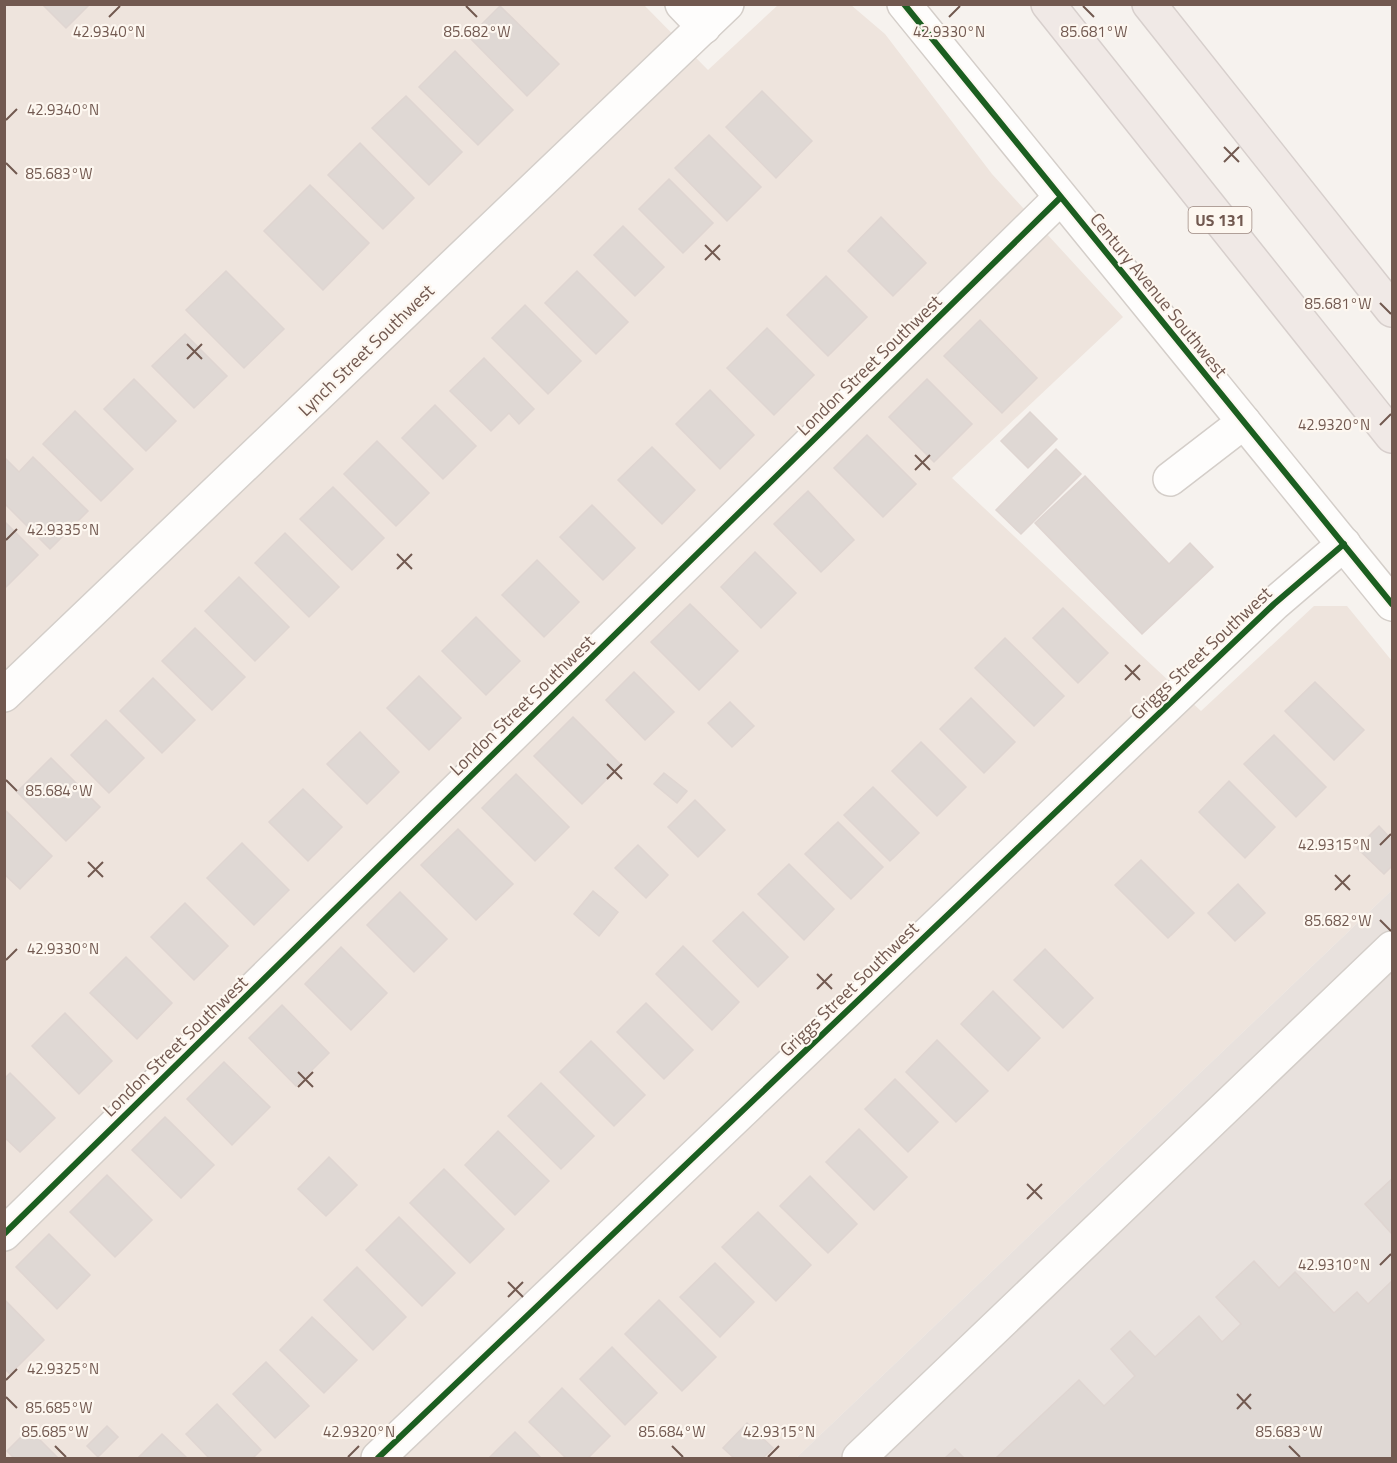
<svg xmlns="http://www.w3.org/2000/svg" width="1397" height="1463" font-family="'Titillium Web',sans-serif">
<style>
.residential{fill:#eee4dd}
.industrial{fill:#e8e1dd}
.building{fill:#dfd8d4;stroke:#dfd5d1;stroke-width:1.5}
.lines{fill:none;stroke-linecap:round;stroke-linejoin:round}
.minor-casing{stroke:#d4cec9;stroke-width:36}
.highway-casing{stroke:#d7cfcc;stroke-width:36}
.minor{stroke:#fefdfc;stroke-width:33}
.highway{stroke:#f0e9e6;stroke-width:33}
.cycleway-casing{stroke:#fdf7f0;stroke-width:10}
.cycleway{stroke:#1b5e20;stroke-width:6}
.ticks{fill:none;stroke:#725950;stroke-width:2}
.labels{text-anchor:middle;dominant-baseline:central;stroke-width:4.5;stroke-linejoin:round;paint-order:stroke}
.shield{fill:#fdf7f0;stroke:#9c8880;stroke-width:1.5}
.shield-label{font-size:16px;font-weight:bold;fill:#725950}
.street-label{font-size:18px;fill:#725950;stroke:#fdf7f0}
.ticks-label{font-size:15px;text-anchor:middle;fill:#725950;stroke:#fdf7f0;stroke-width:4.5;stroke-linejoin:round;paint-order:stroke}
</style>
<rect width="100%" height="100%" fill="#f6f2ee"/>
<path class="residential" d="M 5,5 L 644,5 L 708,70 L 778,5 L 851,5 L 885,34 L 992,174 L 1123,317 L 952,478 L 1201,711 L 1314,606 L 1347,606 L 1392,661 L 1392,890 L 796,1458 L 5,1458 Z"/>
<path class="industrial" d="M 1392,890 L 1392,1458 L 796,1458 Z"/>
<g class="building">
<path d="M 42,4 L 90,4 L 66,28 Z"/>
<path d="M 500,6 L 559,64 L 527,96 L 469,37 Z"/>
<path d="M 455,51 L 513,110 L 478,145 L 419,87 Z"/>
<path d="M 762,91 L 812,141 L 776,178 L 726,127 Z"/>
<path d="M 406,96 L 462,152 L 429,185 L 372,128 Z"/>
<path d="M 709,135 L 761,187 L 727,221 L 675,168 Z"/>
<path d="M 360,143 L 414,198 L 383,229 L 328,175 Z"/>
<path d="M 669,179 L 713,223 L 683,253 L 639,209 Z"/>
<path d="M 310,185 L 369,243 L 323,290 L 264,231 Z"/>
<path d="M 881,217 L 926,263 L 893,296 L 848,251 Z"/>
<path d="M 623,226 L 664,267 L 635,296 L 594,255 Z"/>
<path d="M 226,271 L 284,329 L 244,368 L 186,310 Z"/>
<path d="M 577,271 L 628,322 L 596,354 L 545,303 Z"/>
<path d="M 826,276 L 867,317 L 828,356 L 787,315 Z"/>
<path d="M 525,305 L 581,361 L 548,394 L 492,338 Z"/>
<path d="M 980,320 L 1037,378 L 1002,413 L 944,356 Z"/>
<path d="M 767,328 L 814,375 L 774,415 L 727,368 Z"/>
<path d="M 185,334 L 227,376 L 194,408 L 152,366 Z"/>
<path d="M 484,358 L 534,409 L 519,424 L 509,413 L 491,431 L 450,391 Z"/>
<path d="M 134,379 L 176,421 L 146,451 L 104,409 Z"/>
<path d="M 927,379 L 972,424 L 934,462 L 889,417 Z"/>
<path d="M 710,390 L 754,435 L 720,469 L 676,424 Z"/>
<path d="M 435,405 L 476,446 L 443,479 L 402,438 Z"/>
<path d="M 75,411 L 133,469 L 101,501 L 43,444 Z"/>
<path d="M 1030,412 L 1057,439 L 1028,468 L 1001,441 Z"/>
<path d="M 867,435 L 916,484 L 883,517 L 834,468 Z"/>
<path d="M 377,441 L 429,493 L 396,526 L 344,474 Z"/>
<path d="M 652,447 L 695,490 L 662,524 L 618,480 Z"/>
<path d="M 1056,449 L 1081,474 L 1021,534 L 996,510 Z"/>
<path d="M 33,457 L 88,511 L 50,549 L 4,503 L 4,461 L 6,459 L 19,472 Z"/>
<path d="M 1085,476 L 1169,564 L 1190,543 L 1213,567 L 1142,634 L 1035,523 Z"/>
<path d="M 333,487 L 384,538 L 352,570 L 300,519 Z"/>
<path d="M 808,491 L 854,540 L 821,572 L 774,524 Z"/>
<path d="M 592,505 L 635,548 L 603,580 L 560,537 Z"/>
<path d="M 4,521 L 38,555 L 4,589 Z"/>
<path d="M 285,533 L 339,587 L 309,617 L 255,563 Z"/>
<path d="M 755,552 L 796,593 L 761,628 L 721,587 Z"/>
<path d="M 537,560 L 579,602 L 544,637 L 502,595 Z"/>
<path d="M 239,577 L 289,627 L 255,661 L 205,611 Z"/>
<path d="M 690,604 L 738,651 L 699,690 L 651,642 Z"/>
<path d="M 1063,608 L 1108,653 L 1078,683 L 1033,638 Z"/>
<path d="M 476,617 L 520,661 L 486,695 L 442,651 Z"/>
<path d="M 195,628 L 245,677 L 212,710 L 162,661 Z"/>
<path d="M 1005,638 L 1064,696 L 1034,726 L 975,668 Z"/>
<path d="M 634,672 L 674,712 L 645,740 L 606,700 Z"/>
<path d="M 419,676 L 461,718 L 429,750 L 387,708 Z"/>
<path d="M 153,678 L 195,720 L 162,753 L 120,711 Z"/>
<path d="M 1315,682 L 1364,730 L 1334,760 L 1285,711 Z"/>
<path d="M 971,698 L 1015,742 L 984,773 L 940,729 Z"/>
<path d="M 730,702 L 754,726 L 732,747 L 708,723 Z"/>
<path d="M 573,717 L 621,765 L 582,804 L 534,756 Z"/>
<path d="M 106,720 L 144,758 L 109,793 L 71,755 Z"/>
<path d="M 360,732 L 399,772 L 367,804 L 327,764 Z"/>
<path d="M 1274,735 L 1326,787 L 1296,817 L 1244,764 Z"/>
<path d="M 921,742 L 966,787 L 937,816 L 892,771 Z"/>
<path d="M 51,758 L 100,807 L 66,841 L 17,792 Z"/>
<path d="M 664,773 L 687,791 L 677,803 L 654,784 Z"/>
<path d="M 516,774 L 569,827 L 535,861 L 482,808 Z"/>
<path d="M 1229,781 L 1275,827 L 1245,858 L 1199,812 Z"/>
<path d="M 873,787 L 919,833 L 890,861 L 844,815 Z"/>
<path d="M 303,789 L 342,827 L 308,861 L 269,822 Z"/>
<path d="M 695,800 L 725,830 L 698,857 L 668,827 Z"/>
<path d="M 4,809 L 52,856 L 20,889 L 4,874 Z"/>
<path d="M 838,822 L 883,867 L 851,899 L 805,854 Z"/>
<path d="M 1379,826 L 1392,840 L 1392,866 L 1384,874 L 1357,848 Z"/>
<path d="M 458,829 L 513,884 L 476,920 L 421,865 Z"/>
<path d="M 242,843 L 289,890 L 254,925 L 207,878 Z"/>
<path d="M 638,845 L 668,875 L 646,898 L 615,868 Z"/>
<path d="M 1141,860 L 1194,913 L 1168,938 L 1115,885 Z"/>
<path d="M 789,864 L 834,909 L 804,940 L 758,894 Z"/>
<path d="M 1238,884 L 1265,913 L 1235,941 L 1208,913 Z"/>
<path d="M 593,891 L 618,912 L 599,936 L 574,914 Z"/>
<path d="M 400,892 L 447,939 L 414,972 L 367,925 Z"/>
<path d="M 185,903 L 228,946 L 194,980 L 151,937 Z"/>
<path d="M 743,912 L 788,957 L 758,987 L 713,941 Z"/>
<path d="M 683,946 L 739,1002 L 712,1030 L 656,974 Z"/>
<path d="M 341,947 L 387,993 L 351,1030 L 305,984 Z"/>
<path d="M 1045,949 L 1093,998 L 1063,1028 L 1014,980 Z"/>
<path d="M 126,957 L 172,1003 L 137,1039 L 90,993 Z"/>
<path d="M 993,991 L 1040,1038 L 1008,1071 L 961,1024 Z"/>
<path d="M 646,1003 L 693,1050 L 664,1079 L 617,1032 Z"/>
<path d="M 282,1005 L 329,1053 L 296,1086 L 249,1038 Z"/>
<path d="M 65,1013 L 112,1061 L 79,1094 L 32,1046 Z"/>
<path d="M 937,1040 L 988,1091 L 956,1122 L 906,1072 Z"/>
<path d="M 591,1041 L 645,1095 L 614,1126 L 560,1072 Z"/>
<path d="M 224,1062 L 270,1107 L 232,1145 L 187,1099 Z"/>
<path d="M 10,1073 L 55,1118 L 20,1152 L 4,1137 L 4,1079 Z"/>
<path d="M 895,1079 L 938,1122 L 908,1152 L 865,1109 Z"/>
<path d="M 541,1083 L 594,1136 L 561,1169 L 508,1116 Z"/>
<path d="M 165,1117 L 214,1165 L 181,1198 L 132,1150 Z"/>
<path d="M 859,1129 L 907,1177 L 874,1210 L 826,1162 Z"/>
<path d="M 498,1131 L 549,1181 L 515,1215 L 465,1165 Z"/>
<path d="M 329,1157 L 357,1185 L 326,1216 L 298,1189 Z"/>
<path d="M 444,1169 L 504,1229 L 470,1263 L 410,1203 Z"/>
<path d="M 107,1175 L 152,1220 L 115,1257 L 70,1212 Z"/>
<path d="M 810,1176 L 857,1224 L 828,1253 L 780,1206 Z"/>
<path d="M 1392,1179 L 1392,1234 L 1365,1204 Z"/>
<path d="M 758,1212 L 811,1265 L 776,1301 L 722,1247 Z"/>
<path d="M 399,1217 L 455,1273 L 422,1306 L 366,1250 Z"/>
<path d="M 49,1234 L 90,1275 L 57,1309 L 16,1267 Z"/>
<path d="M 1254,1261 L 1279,1288 L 1295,1272 L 1334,1313 L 1357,1292 L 1368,1304 L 1392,1281 L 1392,1458 L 996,1458 L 1079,1380 L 1104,1406 L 1135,1376 L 1111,1349 L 1130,1331 L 1155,1357 L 1199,1316 L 1222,1342 L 1241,1324 L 1216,1297 Z"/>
<path d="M 715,1263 L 754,1302 L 720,1337 L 680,1297 Z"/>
<path d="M 357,1267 L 406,1317 L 373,1350 L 324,1300 Z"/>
<path d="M 4,1299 L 44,1340 L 10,1374 L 4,1368 Z"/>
<path d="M 659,1300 L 716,1357 L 682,1391 L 625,1334 Z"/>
<path d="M 312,1317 L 357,1360 L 324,1393 L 280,1350 Z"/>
<path d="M 612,1347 L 657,1393 L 625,1425 L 580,1379 Z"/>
<path d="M 266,1362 L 309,1406 L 275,1438 L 233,1394 Z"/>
<path d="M 562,1388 L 610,1436 L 588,1458 L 566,1458 L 529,1422 Z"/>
<path d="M 217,1404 L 261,1450 L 253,1458 L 209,1458 L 186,1434 Z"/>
<path d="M 747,1423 L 773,1448 L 763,1458 L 734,1458 L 723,1448 Z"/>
<path d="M 107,1426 L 118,1437 L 98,1457 L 87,1446 Z"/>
<path d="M 29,1429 L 58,1458 L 14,1458 L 7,1451 Z"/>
<path d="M 515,1432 L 541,1458 L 489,1458 Z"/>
<path d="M 162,1434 L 187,1458 L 138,1458 Z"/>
<path d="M 955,1449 L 964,1458 L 945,1458 Z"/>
</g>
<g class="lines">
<defs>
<g id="minor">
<path d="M 682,4 L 704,27"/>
<path d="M 904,4 L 1392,604"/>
<path d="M 1170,479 L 1244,422"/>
<path d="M 4,695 L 727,4"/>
<path d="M 4,1234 L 1060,198"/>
<path d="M 378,1458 L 1274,604 L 1344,544"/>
<path d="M 859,1458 L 1392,948"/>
</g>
<g id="highway">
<path d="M 1048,4 L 1392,436"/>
<path d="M 1149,4 L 1392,310"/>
</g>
</defs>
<use href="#minor" class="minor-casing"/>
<use href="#highway" class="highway-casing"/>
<use href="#minor" class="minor"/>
<use href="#highway" class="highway"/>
<defs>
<g id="cycleway">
<path d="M 904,4 L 1392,604"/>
<path d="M 4,1234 L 1060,198"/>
<path d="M 378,1458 L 1274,604 L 1344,544"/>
</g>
</defs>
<use href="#cycleway" class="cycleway-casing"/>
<use href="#cycleway" class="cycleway"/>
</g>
<path class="ticks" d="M 466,6 L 477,17M 1083,6 L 1094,17M 109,17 L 120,6M 949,17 L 960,6M 6,120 L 17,109M 1224,147 L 1239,162M 1224,162 L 1239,147M 6,163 L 17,174M 705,245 L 720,260M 705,260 L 720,245M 1380,303 L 1391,314M 187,344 L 202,359M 187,359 L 202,344M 1380,425 L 1391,414M 915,455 L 930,470M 915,470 L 930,455M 6,540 L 17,529M 397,554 L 412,569M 397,569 L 412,554M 1125,665 L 1140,680M 1125,680 L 1140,665M 607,764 L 622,779M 607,779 L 622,764M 6,780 L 17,791M 1380,845 L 1391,834M 88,862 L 103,877M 1335,875 L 1350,890M 88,877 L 103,862M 1335,890 L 1350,875M 1380,920 L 1391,931M 6,960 L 17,949M 817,974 L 832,989M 817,989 L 832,974M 298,1072 L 313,1087M 298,1087 L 313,1072M 1027,1184 L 1042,1199M 1027,1199 L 1042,1184M 1380,1265 L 1391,1254M 508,1282 L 523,1297M 508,1297 L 523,1282M 6,1380 L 17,1369M 1237,1394 L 1251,1409M 6,1397 L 17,1408M 1237,1409 L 1251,1394M 55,1446 L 66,1457M 672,1446 L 683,1457M 1289,1446 L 1300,1457M 348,1457 L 359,1446M 768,1457 L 779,1446"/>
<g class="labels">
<rect class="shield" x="1188.5" y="207" width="63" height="26" rx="4.5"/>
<g class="shield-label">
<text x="1220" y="220">US 131</text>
</g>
<g class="street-label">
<text transform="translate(1159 295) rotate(51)">Century Avenue Southwest</text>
<text transform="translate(366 350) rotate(-44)">Lynch Street Southwest</text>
<text transform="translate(869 365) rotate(-44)">London Street Southwest</text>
<text transform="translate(1201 653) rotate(-43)">Griggs Street Southwest</text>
<text transform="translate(522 705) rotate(-44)">London Street Southwest</text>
<text transform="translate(849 989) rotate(-44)">Griggs Street Southwest</text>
<text transform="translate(175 1046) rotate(-44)">London Street Southwest</text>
</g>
</g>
<g class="ticks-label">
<text x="109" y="37">42.9340°N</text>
<text x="477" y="37">85.682°W</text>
<text x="1094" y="37">85.681°W</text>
<text x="949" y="37">42.9330°N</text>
<text x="63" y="115">42.9340°N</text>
<text x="59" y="179">85.683°W</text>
<text x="1338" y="309">85.681°W</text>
<text x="1334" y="430">42.9320°N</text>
<text x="63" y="535">42.9335°N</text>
<text x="59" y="796">85.684°W</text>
<text x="1334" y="850">42.9315°N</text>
<text x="1338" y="926">85.682°W</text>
<text x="63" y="954">42.9330°N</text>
<text x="1334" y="1270">42.9310°N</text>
<text x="63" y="1374">42.9325°N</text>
<text x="59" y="1413">85.685°W</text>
<text x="55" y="1437">85.685°W</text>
<text x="359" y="1437">42.9320°N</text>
<text x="779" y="1437">42.9315°N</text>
<text x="672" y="1437">85.684°W</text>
<text x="1289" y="1437">85.683°W</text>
</g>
<rect width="1397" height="1463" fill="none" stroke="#725950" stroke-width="12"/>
</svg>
